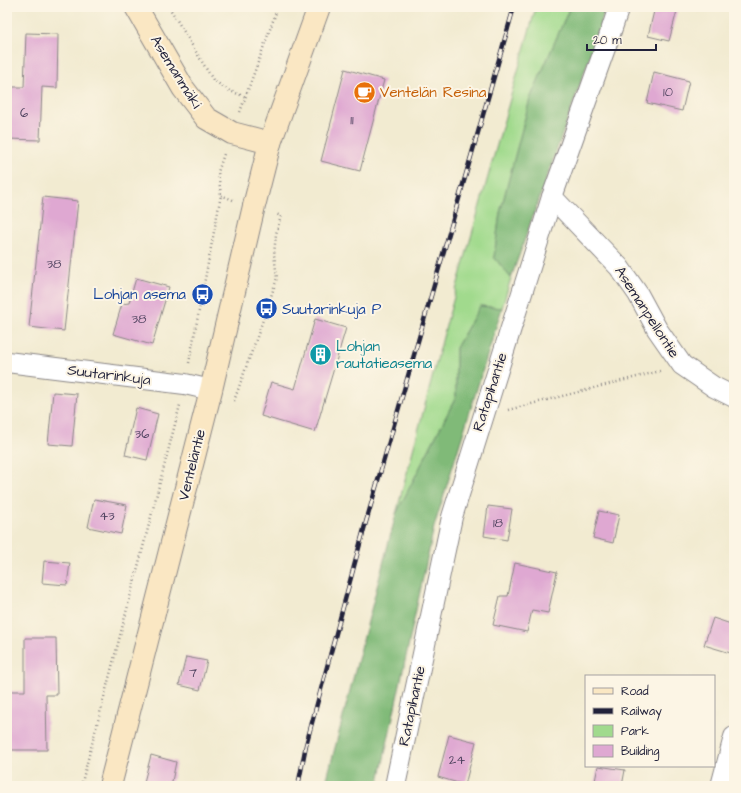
<svg xmlns="http://www.w3.org/2000/svg" width="741" height="793" font-family="'Architects Daughter',sans-serif">
<style>
.green{fill:#a1da8d;stroke:#627e64}
.forest{fill:#80ba78;stroke:#516e5a}
.building{fill:#dfa8d2}
.lines{fill:none;stroke-linecap:round;stroke-linejoin:round}
.street-casing{stroke:#8a8686;stroke-width:22}
.secondary-casing{stroke:#8a8686;stroke-width:24}
.path{stroke:#8a8686;stroke-width:2.5;stroke-dasharray:1 3;stroke-linecap:butt}
.street{stroke:#fff;stroke-width:20}
.secondary{stroke:#fae7c3;stroke-width:22}
.rail-casing{stroke:#22223b;stroke-width:4.5}
.rail{stroke:#fcf5e5;stroke-width:3;stroke-dasharray:9;stroke-linecap:butt}
.labels{text-anchor:middle;dominant-baseline:central;stroke-width:4;stroke-linejoin:round;paint-order:stroke}
.number-label{font-size:13px;fill:#514461}
.street-label{font-size:15px;fill:#22223b;stroke:#fcf5e5}
.food-label{font-size:15px;fill:#c56008;stroke:#fcf5e5;text-anchor:start}
.transit-label{font-size:15px;fill:#164399;stroke:#fcf5e5;text-anchor:end}
.culture-label{font-size:15px;fill:#0d838f;stroke:#fcf5e5;text-anchor:start}
</style>
<rect width="100%" height="100%" fill="#fcf5e5"/>
<filter id="ink" filterUnits="userSpaceOnUse"><feTurbulence type="fractalNoise" baseFrequency=".025" numOctaves="2"/><feDisplacementMap in="SourceGraphic" scale="8" xChannelSelector="R" yChannelSelector="G"/><feConvolveMatrix kernelMatrix="1 2 1 2 8 2 1 2 1" color-interpolation-filters="sRGB"/></filter>
<filter id="wash" filterUnits="userSpaceOnUse"><feTurbulence type="fractalNoise" baseFrequency=".012" numOctaves="4" result="noise"/><feDisplacementMap in="SourceGraphic" scale="16" xChannelSelector="R" yChannelSelector="G"/><feGaussianBlur stdDeviation="0.9" result="paint"/><feColorMatrix in="noise" values="0 0 0 0 0 0 0 0 0 0 0 0 0 0 0 0 0 1.4 0 .05"/><feComposite in="paint" operator="in"/></filter>
<g filter="url(#wash)">
<rect width="100%" height="100%" fill="#f2ebd1"/>
<path class="green" d="M 536,7 L 570,7 L 530,99 L 500,213 L 494,257 L 511,278 L 502,308 L 480,306 L 456,348 L 456,397 L 396,514 L 447,322 Z"/>
<g class="forest">
<path d="M 570,7 L 606,7 L 594,45 L 511,278 L 494,257 L 500,213 L 530,99 Z"/>
<path d="M 480,306 L 502,308 L 434,527 L 378,786 L 325,786 L 396,514 L 456,397 L 456,348 Z"/>
</g>
<g id="blocks">
<g class="building">
<path d="M 655,7 L 678,7 L 669,41 L 648,36 Z"/>
<path d="M 26,33 L 58,34 L 57,88 L 42,87 L 40,140 L 7,139 L 7,87 L 24,87 Z"/>
<path d="M 345,69 L 384,80 L 360,171 L 321,161 Z"/>
<path d="M 654,72 L 689,81 L 682,111 L 647,103 Z"/>
<path d="M 43,197 L 78,201 L 64,331 L 29,327 Z"/>
<path d="M 136,278 L 169,287 L 152,345 L 113,334 L 122,304 L 129,303 Z"/>
<path d="M 315,319 L 346,328 L 315,432 L 261,416 L 271,382 L 295,389 Z"/>
<path d="M 53,392 L 77,394 L 72,446 L 48,444 Z"/>
<path d="M 136,408 L 158,414 L 147,460 L 125,455 Z"/>
<path d="M 94,499 L 127,505 L 121,534 L 88,527 Z"/>
<path d="M 488,506 L 512,509 L 507,540 L 484,536 Z"/>
<path d="M 599,511 L 619,515 L 613,543 L 593,538 Z"/>
<path d="M 44,561 L 70,563 L 67,585 L 42,583 Z"/>
<path d="M 515,563 L 557,572 L 548,613 L 532,610 L 527,632 L 493,625 L 500,596 L 508,596 Z"/>
<path d="M 713,618 L 734,625 L 734,654 L 704,645 Z"/>
<path d="M 25,638 L 56,638 L 57,695 L 46,695 L 47,750 L 7,750 L 7,691 L 25,691 Z"/>
<path d="M 186,657 L 207,661 L 200,690 L 179,685 Z"/>
<path d="M 449,735 L 476,742 L 465,785 L 438,777 Z"/>
<path d="M 151,755 L 176,762 L 171,786 L 143,786 Z"/>
<path d="M 598,766 L 625,770 L 622,786 L 594,786 Z"/>
</g>
</g>
</g>
<g filter="url(#ink)">
<use href="#blocks" fill-opacity="0" stroke="#8a8686" stroke-width="1"/>
<g class="lines">
<defs>
<g id="street">
<path d="M 552,197 L 619,267 L 638,294 L 657,329 L 682,365 L 714,387 L 734,397"/>
<path d="M 7,362 L 185,384 L 211,390"/>
<path d="M 395,786 L 452,517 L 552,197 L 609,37 L 619,7"/>
<path d="M 721,786 L 734,737"/>
</g>
<g id="secondary">
<path d="M 136,7 L 183,88 L 206,118 L 232,133 L 270,143"/>
<path d="M 110,786 L 211,390 L 254,206 L 270,143 L 319,7"/>
</g>
</defs>
<use href="#street" class="street-casing"/>
<use href="#secondary" class="secondary-casing"/>
<g class="path">
<path d="M 169,7 L 213,80 L 230,91 L 246,97"/>
<path d="M 240,112 L 278,7"/>
<path d="M 221,195 L 233,200"/>
<path d="M 189,363 L 221,195 L 218,172 L 224,154"/>
<path d="M 234,401 L 267,309 L 277,278 L 274,254 L 276,234 L 281,216 L 276,214"/>
<path d="M 508,410 L 660,371"/>
<path d="M 81,786 L 180,405"/>
</g>
<use href="#street" class="street"/>
<use href="#secondary" class="secondary"/>
<defs>
<path id="rail" d="M 298,786 L 306,745 L 364,529 L 514,7"/>
</defs>
<use href="#rail" class="rail-casing"/>
<use href="#rail" class="rail"/>
</g>
</g>
<defs>
<symbol id="cafe-disc" viewBox="-11 -11 22 22"><circle r="9.5" fill="#e8710a" stroke="#fcf5e5"/><path d="M-5.5-4.5H6V0H3Q3 3.5 0 3.5H-2.5Q-5.5 3.5-5.5 0ZM3-3.2v2h1.7v-2ZM-6 4.5H4V6H-6Z" fill="#fff"/></symbol>
<symbol id="bus-disc" viewBox="-11 -11 22 22"><circle r="9.5" fill="#1a4fb4" stroke="#fcf5e5"/><path d="M-5-6H5V4H4V6H2V4H-2V6H-4V4H-5ZM-3.5-4V0h7V-4ZM-3.5 1.2v1.5H-2V1.2ZM2 1.2v1.5H3.5V1.2Z" fill="#fff"/></symbol>
<symbol id="building-disc" viewBox="-11 -11 22 22"><circle r="9.5" fill="#0f9aa8" stroke="#fcf5e5"/><path d="M-4-6H4V6H1V3H-1V6H-4ZM-2.5-4.3h1.7v1.8h-1.7ZM.8-4.3h1.7v1.8H.8ZM-2.5-1h1.7V.8h-1.7ZM.8-1h1.7V.8H.8Z" fill="#fff"/></symbol>
</defs>
<g fill-rule="evenodd">
<use href="#cafe-disc" x="352" y="80" width="25" height="25"/>
<use href="#bus-disc" x="190" y="282" width="25" height="25"/>
<use href="#bus-disc" x="254" y="296" width="25" height="25"/>
<use href="#building-disc" x="308" y="342" width="25" height="25"/>
</g>
<g class="labels">
<g class="number-label">
<text x="668" y="92">10</text>
<text x="24" y="113">6</text>
<text x="352" y="120">11</text>
<text x="54" y="264">38</text>
<text x="139" y="319">38</text>
<text x="142" y="434">36</text>
<text x="107" y="516">43</text>
<text x="498" y="523">18</text>
<text x="193" y="673">7</text>
<text x="457" y="760">24</text>
</g>
<g class="street-label">
<text transform="translate(176 72) rotate(58)">Asemanmäki</text>
<text transform="translate(647 312) rotate(57)">Asemanpellontie</text>
<text transform="translate(109 375) rotate(7)">Suutarinkuja</text>
<text transform="translate(490 392) rotate(-72)">Ratapihantie</text>
<text transform="translate(192 465) rotate(-76)">Venteläntie</text>
<text transform="translate(412 706) rotate(-78)">Ratapihantie</text>
</g>
<g class="food-label">
<text x="380" y="92">Ventelän Resina</text>
</g>
<g class="transit-label">
<text x="186" y="294">Lohjan asema</text>
<text x="282" y="309" text-anchor="start">Suutarinkuja P</text>
</g>
<g class="culture-label">
<text x="336" y="346">Lohjan<tspan x="336" dy="17">rautatieasema</tspan></text>
</g>
</g>
<rect width="741" height="793" fill="none" stroke="#fcf5e5" stroke-width="24"/>
<rect x="585" y="675" width="130" height="92" fill="#fcf5e5" stroke="#a5a1a1"/>
<rect x="593" y="688" width="20" height="6" fill="#fae7c3" stroke="#a5a1a1"/>
<text x="621" y="695" font-size="12" fill="#22223b">Road</text>
<rect x="593" y="708" width="20" height="6" fill="#22223b" stroke="#a5a1a1"/>
<text x="621" y="715" font-size="12" fill="#22223b">Railway</text>
<rect x="593" y="725" width="20" height="12" fill="#a1da8d" stroke="#a5a1a1"/>
<text x="621" y="735" font-size="12" fill="#22223b">Park</text>
<rect x="593" y="745" width="20" height="12" fill="#dfa8d2" stroke="#a5a1a1"/>
<text x="621" y="755" font-size="12" fill="#22223b">Building</text>
<path d="M587 44v6h69v-6" fill="none" stroke="#22223b" stroke-width="2"/>
<text x="593" y="44" font-size="12" fill="#22223b" stroke="#fcf5e5" stroke-width="3" paint-order="stroke">20 m</text>
</svg>
